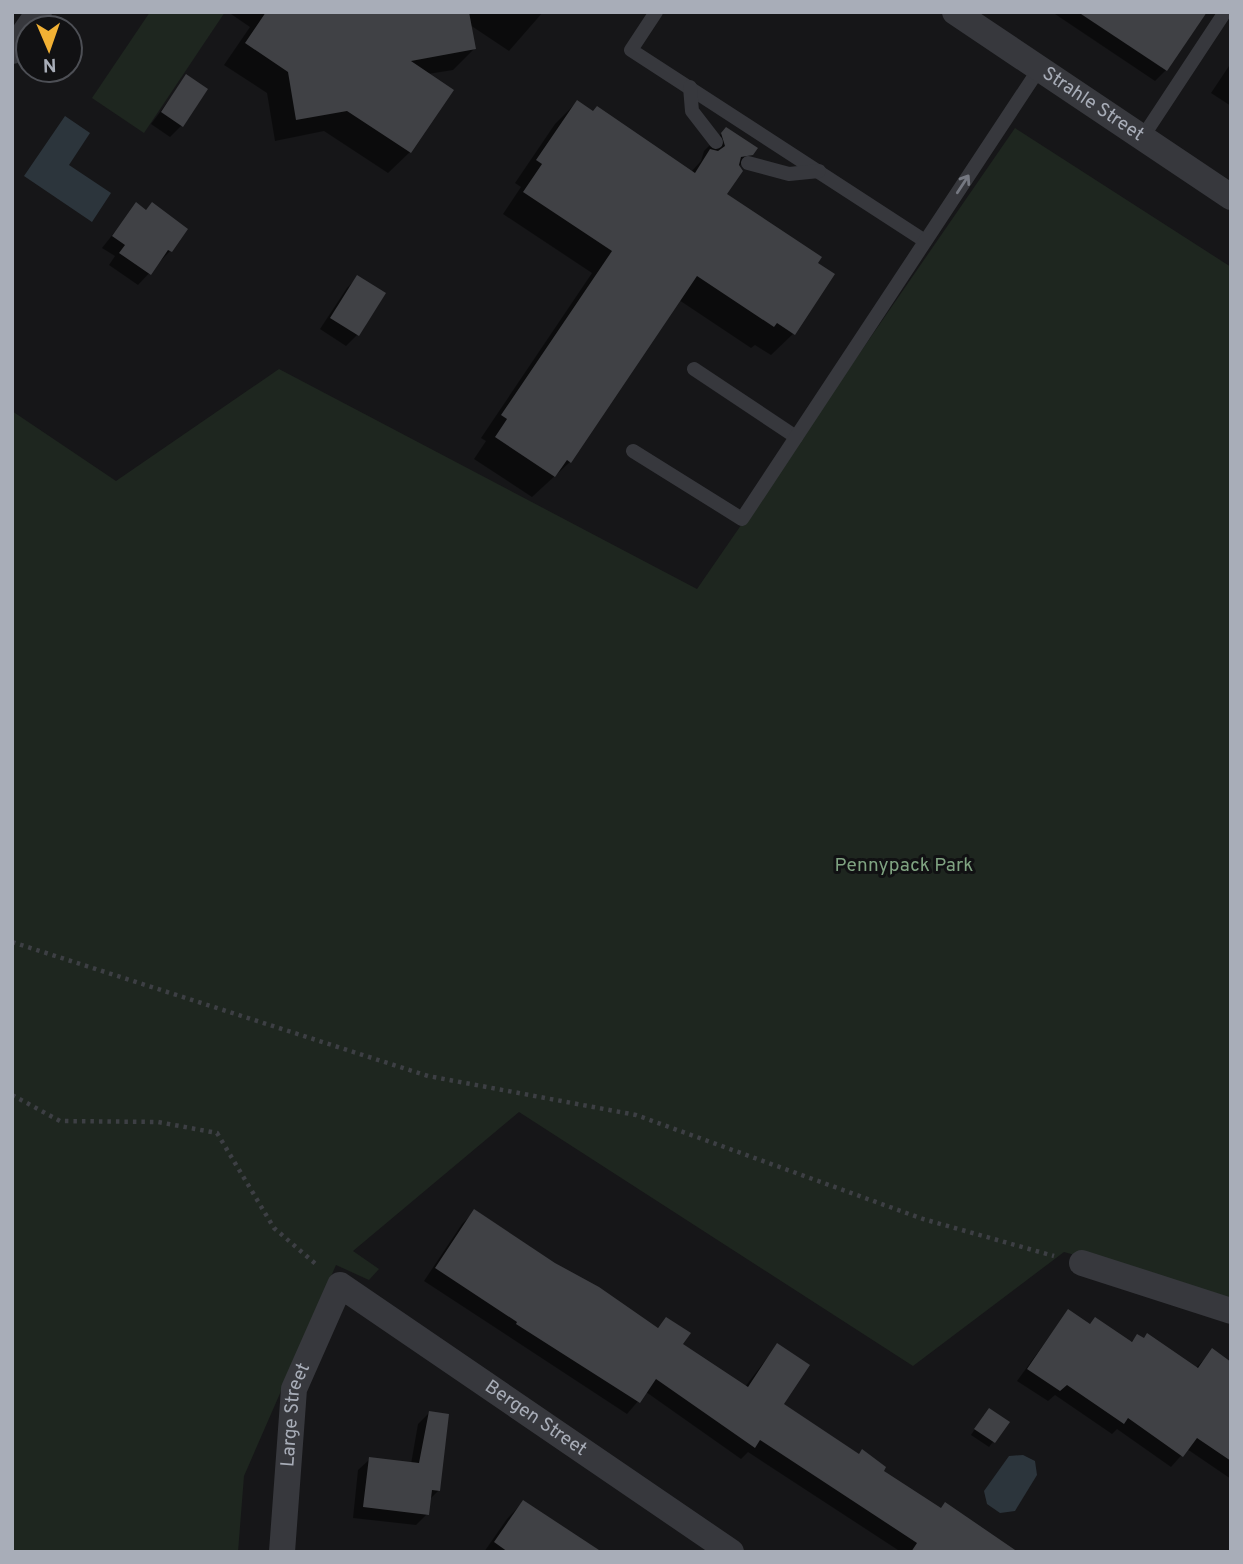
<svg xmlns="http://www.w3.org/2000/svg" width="1243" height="1564" font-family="Overpass,sans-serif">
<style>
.green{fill:#1e261f}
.water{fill:#2c353c}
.shadow{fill:#0007}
.building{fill:#404145}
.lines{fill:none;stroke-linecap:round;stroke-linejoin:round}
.path{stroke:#3d3f44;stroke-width:4.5;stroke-dasharray:3.5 5;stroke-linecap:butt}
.lane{stroke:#37383d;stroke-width:14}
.street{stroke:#37383d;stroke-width:26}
.oneway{stroke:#757881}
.labels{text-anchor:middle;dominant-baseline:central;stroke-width:6;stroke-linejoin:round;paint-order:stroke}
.street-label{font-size:19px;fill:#a8adb8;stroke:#111113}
.park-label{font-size:19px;fill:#7fa381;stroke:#111113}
</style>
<rect width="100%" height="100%" fill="#161618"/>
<g class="green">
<path d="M 150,12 L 225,12 L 144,133 L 92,98 Z"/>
<path d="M 1015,128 L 1231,267 L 1231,1299 L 1064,1252 L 913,1366 L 519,1112 L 353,1251 L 379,1269 L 369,1280 L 336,1265 L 244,1476 L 238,1552 L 12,1552 L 12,411 L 116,481 L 279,369 L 697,589 Z"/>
</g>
<g class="water">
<path d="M 65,116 L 90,133 L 69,165 L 111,193 L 92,222 L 24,176 Z"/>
<path d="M 1023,1455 L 1035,1461 L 1037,1475 L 1015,1511 L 1000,1513 L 987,1504 L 984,1491 L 1009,1456 Z"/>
</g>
<g class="shadow">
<path d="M 228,12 L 543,12 L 509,51 L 470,25 L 475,48 L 453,70 L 428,74 L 410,152 L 388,173 L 324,131 L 275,141 L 267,93 L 224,65 L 250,27 Z"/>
<path d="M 1052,12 L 1205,12 L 1166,70 L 1155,81 Z"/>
<path d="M 1231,63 L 1231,106 L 1211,93 Z"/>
<path d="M 187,76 L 181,126 L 170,137 L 151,124 Z"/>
<path d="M 577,102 L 691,172 L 701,161 L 704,151 L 726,129 L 752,153 L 738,167 L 725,194 L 793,334 L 771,355 L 755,345 L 751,348 L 679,300 L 570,462 L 532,497 L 474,459 L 486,441 L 481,438 L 592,273 L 503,214 L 521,187 L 515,183 L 555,124 Z"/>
<path d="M 152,204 L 170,251 L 138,285 L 109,265 L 115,256 L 102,248 L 136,205 L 145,211 Z"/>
<path d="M 358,277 L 357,335 L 346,346 L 320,329 L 347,288 Z"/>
<path d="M 475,1211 L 656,1329 L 667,1319 L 681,1345 L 745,1387 L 777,1345 L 781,1404 L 882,1471 L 991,1552 L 901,1552 L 748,1452 L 741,1459 L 646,1392 L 627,1414 L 424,1281 L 462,1224 Z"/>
<path d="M 1068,1311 L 1089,1325 L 1095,1319 L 1130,1343 L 1137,1336 L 1196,1368 L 1212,1351 L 1231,1364 L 1231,1479 L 1187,1449 L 1171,1467 L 1117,1429 L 1112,1434 L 1055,1395 L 1048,1401 L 1017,1381 Z"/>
<path d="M 429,1413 L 439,1490 L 429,1500 L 427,1514 L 416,1525 L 353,1518 L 358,1470 L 370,1459 L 411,1464 L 418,1424 Z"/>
<path d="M 984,1415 L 1008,1423 L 989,1447 L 971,1435 Z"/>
<path d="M 523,1502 L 599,1552 L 484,1552 L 507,1519 Z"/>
</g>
<g class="building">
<path d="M 266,12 L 469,12 L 476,49 L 411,61 L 454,90 L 411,153 L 347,111 L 296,120 L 288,72 L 245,43 Z"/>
<path d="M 1078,12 L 1207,12 L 1167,71 Z"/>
<path d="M 186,74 L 208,89 L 183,127 L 161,112 Z"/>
<path d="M 577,100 L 593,111 L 597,106 L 695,173 L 710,149 L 718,151 L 725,146 L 721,133 L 726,127 L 758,148 L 753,155 L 741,157 L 739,165 L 743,171 L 727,194 L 822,257 L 818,263 L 835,274 L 795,335 L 777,323 L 774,327 L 697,276 L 571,463 L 567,460 L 555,477 L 495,437 L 507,419 L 501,415 L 612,251 L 523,192 L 542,164 L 536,160 Z"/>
<path d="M 136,202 L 146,210 L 152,202 L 188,229 L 172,252 L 168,250 L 151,275 L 119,253 L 125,245 L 112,236 Z"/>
<path d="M 357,275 L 386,293 L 359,336 L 330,318 Z"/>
<path d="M 474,1209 L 555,1263 L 599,1287 L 658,1328 L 666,1317 L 691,1333 L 683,1344 L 748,1387 L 777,1343 L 810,1365 L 784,1404 L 859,1454 L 862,1449 L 886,1467 L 884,1471 L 941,1508 L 945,1502 L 1018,1552 L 911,1552 L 917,1543 L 760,1440 L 755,1448 L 656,1379 L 640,1403 L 516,1324 L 517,1322 L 435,1268 Z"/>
<path d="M 1068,1309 L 1090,1324 L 1095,1317 L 1132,1342 L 1137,1334 L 1144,1338 L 1147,1333 L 1198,1368 L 1212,1348 L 1231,1362 L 1231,1461 L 1197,1438 L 1183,1457 L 1128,1418 L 1124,1424 L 1067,1385 L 1060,1391 L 1027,1369 Z"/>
<path d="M 989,1408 L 1010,1422 L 995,1443 L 974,1429 Z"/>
<path d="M 429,1411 L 449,1414 L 440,1491 L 432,1490 L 429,1515 L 363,1507 L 369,1457 L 419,1463 Z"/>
<path d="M 523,1500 L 602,1552 L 508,1552 L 494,1542 Z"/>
</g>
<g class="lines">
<g class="path">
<path d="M 12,942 L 428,1076 L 636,1115 L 923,1219 L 1054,1256"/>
<path d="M 12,1095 L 60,1121 L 158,1122 L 217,1133 L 274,1228 L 318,1266"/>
</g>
<g class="lane">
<path d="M 656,12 L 631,50 L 925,241"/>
<path d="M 690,87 L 692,111 L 716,142"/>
<path d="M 1142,138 L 1225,12"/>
<path d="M 748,163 L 789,174 L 819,171"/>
<path d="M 694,369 L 796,437"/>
<path d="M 633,451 L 742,519 L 1039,69"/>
</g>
<g class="street">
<path id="s1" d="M 955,12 L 1231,197"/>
<path d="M 12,51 L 39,12"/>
<path d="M 1082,1263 L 1231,1311"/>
<path id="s2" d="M 282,1552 L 294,1389 L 340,1285 L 731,1552"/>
</g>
</g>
<defs><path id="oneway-shaft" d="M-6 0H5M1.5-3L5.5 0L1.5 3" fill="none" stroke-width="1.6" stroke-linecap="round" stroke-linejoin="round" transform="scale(1.75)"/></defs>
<use class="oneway" href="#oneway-shaft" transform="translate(963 184) rotate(-57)"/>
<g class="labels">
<g class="street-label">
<text stroke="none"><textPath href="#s1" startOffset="166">Strahle Street</textPath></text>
<text stroke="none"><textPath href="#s2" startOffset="138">Large Street</textPath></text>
<text stroke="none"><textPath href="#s2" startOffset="514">Bergen Street</textPath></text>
</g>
<g class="park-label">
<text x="904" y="866">Pennypack Park</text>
</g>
</g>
<rect width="1243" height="1564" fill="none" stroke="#a8adb8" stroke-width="28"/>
<g transform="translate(49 49) rotate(178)"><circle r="33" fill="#111113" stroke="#4d4f55" stroke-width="2"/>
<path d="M0-5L12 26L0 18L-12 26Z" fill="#f2b134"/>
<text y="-10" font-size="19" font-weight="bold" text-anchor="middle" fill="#a8adb8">N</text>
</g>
</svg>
